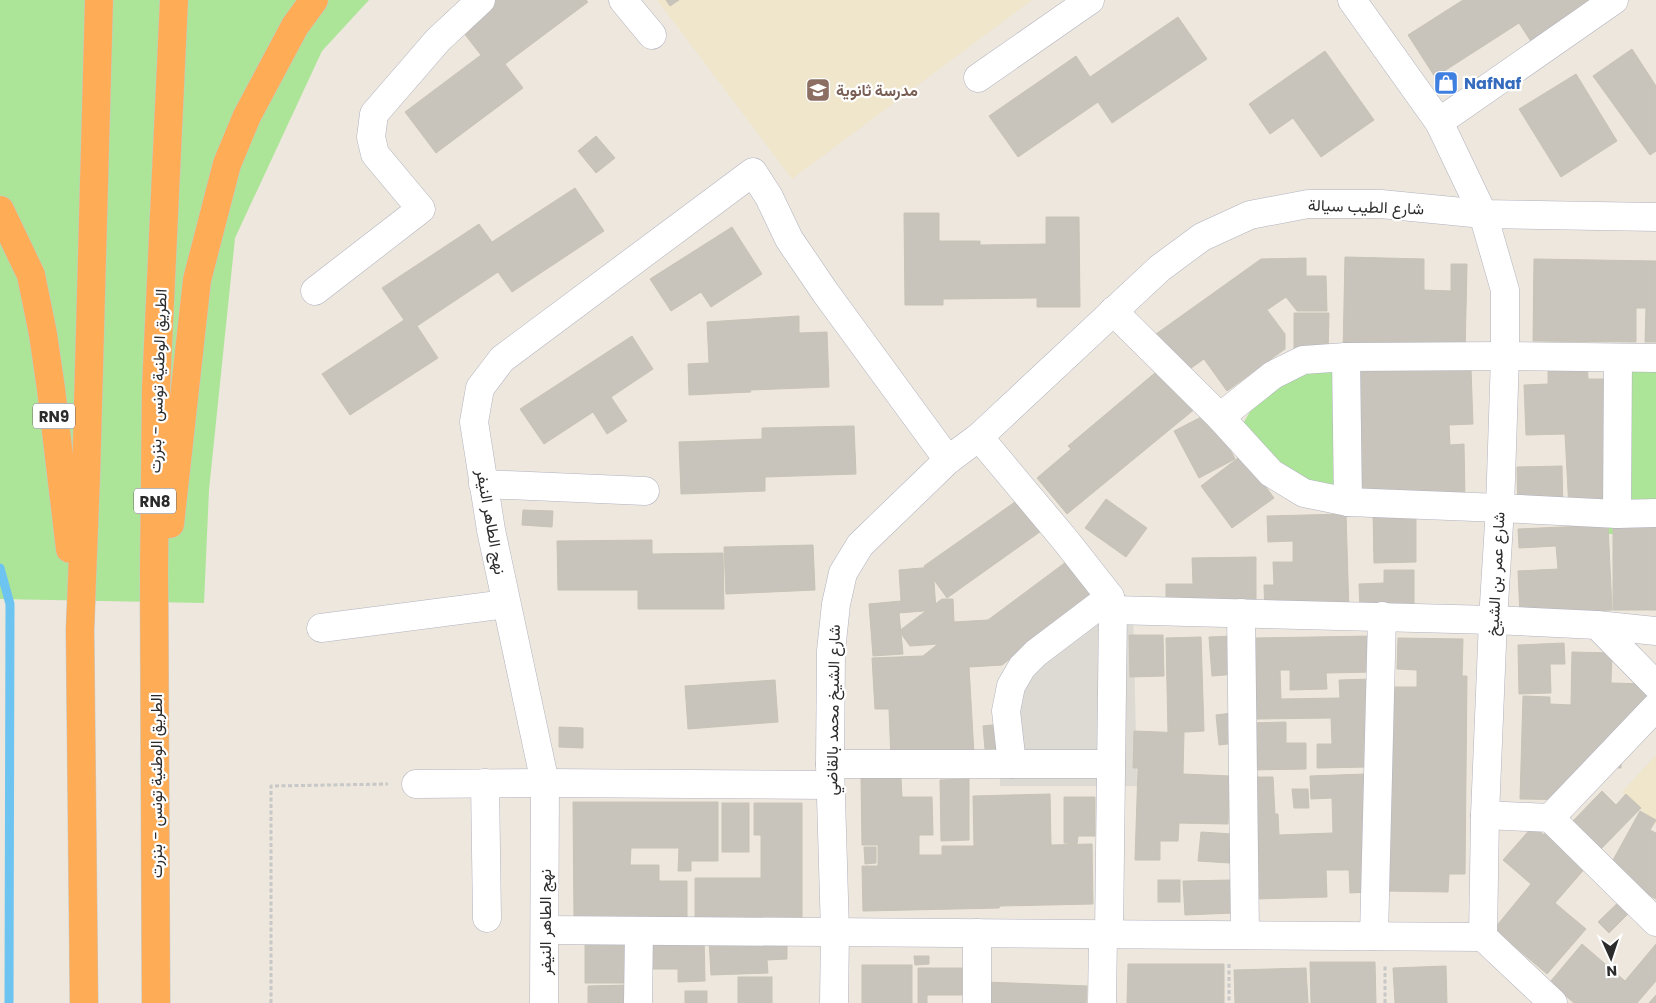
<svg xmlns="http://www.w3.org/2000/svg" width="1656" height="1003" font-family="Poppins,Vazirmatn,sans-serif">
<style>
.education{fill:#efe6cc}
.green{fill:#ace598}
.plaza{fill:#dddad4}
.lines{fill:none;stroke-linecap:round;stroke-linejoin:round}
.stream{stroke:#6ec4f1;stroke-width:9}
.building{fill:#c8c4bc;stroke:#c8c3b6}
.minor-casing{stroke:#b1b2bf;stroke-width:29}
.highway-casing{stroke:#c8c8c8;stroke-width:29}
.path{stroke:#c8c8c8;stroke-width:3;stroke-dasharray:4 2.5;stroke-linecap:butt}
.minor{stroke:#fff;stroke-width:28}
.highway{stroke:#ffac56;stroke-width:28}
.labels{text-anchor:middle;dominant-baseline:central;stroke-width:4.5;stroke-linejoin:round;paint-order:stroke}
.shield{fill:#fff;stroke:#6b6b6b;stroke-width:1}
.shield-label{font-size:15px;font-weight:bold;fill:#2b2b2b}
.shop-label{font-size:16px;font-weight:bold;fill:#366cbe;stroke:#fff;text-anchor:start}
.education-label{font-size:16px;font-weight:bold;fill:#785e54;stroke:#fff;text-anchor:start}
.street-label{font-size:16px;fill:#2b2b2b;stroke:#fff}
</style>
<rect width="100%" height="100%" fill="#ede7dd"/>
<g class="education">
<path d="M 657,0 L 1032,0 L 792,179 Z"/>
<path d="M 1656,755 L 1656,824 L 1622,792 Z"/>
</g>
<g class="green">
<path d="M 0,0 L 369,0 L 322,51 L 235,238 L 209,490 L 204,603 L 0,599 Z"/>
<path d="M 1608,350 L 1656,351 L 1656,534 L 1608,534 Z"/>
<path d="M 1341,367 L 1346,486 L 1299,481 L 1241,427 L 1251,410 L 1288,381 L 1315,371 Z"/>
</g>
<path class="plaza" d="M 1113,578 L 1133,606 L 1137,786 L 1000,786 L 999,680 Z"/>
<g class="lines">
<path class="stream" d="M 0,568 L 10,604 L 9,1003"/>
</g>
<g class="building">
<path d="M 486,0 L 586,0 L 588,2 L 505,64 L 523,88 L 436,153 L 405,112 L 481,55 L 456,23 Z"/>
<path d="M 666,0 L 679,0 L 670,6 Z"/>
<path d="M 1463,0 L 1599,0 L 1532,43 L 1519,23 L 1435,77 L 1408,35 Z"/>
<path d="M 1178,17 L 1207,59 L 1112,123 L 1098,102 L 1018,157 L 989,116 L 1076,56 L 1090,77 Z"/>
<path d="M 1632,49 L 1656,86 L 1656,151 L 1650,155 L 1593,76 Z"/>
<path d="M 1325,51 L 1374,120 L 1321,157 L 1293,118 L 1270,134 L 1249,104 Z"/>
<path d="M 1576,74 L 1617,141 L 1561,177 L 1519,109 Z"/>
<path d="M 596,136 L 615,158 L 596,173 L 578,151 Z"/>
<path d="M 575,188 L 604,231 L 512,292 L 498,272 L 417,326 L 438,358 L 350,415 L 322,374 L 404,320 L 382,288 L 479,224 L 492,242 Z"/>
<path d="M 904,213 L 939,213 L 939,241 L 980,241 L 980,245 L 1046,244 L 1046,217 L 1079,217 L 1080,307 L 1037,307 L 1037,298 L 943,299 L 943,305 L 905,305 Z"/>
<path d="M 732,227 L 762,274 L 711,307 L 701,292 L 671,311 L 650,279 Z"/>
<path d="M 1345,257 L 1424,259 L 1424,290 L 1451,291 L 1451,264 L 1467,264 L 1465,355 L 1343,353 Z"/>
<path d="M 1306,258 L 1306,276 L 1326,276 L 1327,311 L 1297,311 L 1286,297 L 1267,310 L 1285,334 L 1285,349 L 1227,391 L 1204,359 L 1184,373 L 1156,334 L 1261,259 Z"/>
<path d="M 1534,259 L 1656,261 L 1656,342 L 1645,342 L 1646,308 L 1636,308 L 1636,342 L 1533,341 Z"/>
<path d="M 1294,313 L 1329,313 L 1328,354 L 1294,354 Z"/>
<path d="M 799,316 L 799,333 L 827,332 L 829,387 L 750,390 L 751,392 L 689,395 L 688,364 L 709,363 L 707,322 Z"/>
<path d="M 632,336 L 653,369 L 611,397 L 627,421 L 607,434 L 593,412 L 544,444 L 520,409 Z"/>
<path d="M 1587,360 L 1588,379 L 1611,379 L 1612,508 L 1569,509 L 1565,434 L 1526,435 L 1524,385 L 1548,384 L 1548,361 Z"/>
<path d="M 1162,367 L 1196,408 L 1067,514 L 1037,478 L 1071,449 L 1068,446 Z"/>
<path d="M 1471,369 L 1473,424 L 1449,425 L 1450,445 L 1464,444 L 1465,499 L 1359,502 L 1355,372 Z"/>
<path d="M 1211,412 L 1235,459 L 1199,478 L 1174,431 Z"/>
<path d="M 854,426 L 856,474 L 765,477 L 765,491 L 681,494 L 679,442 L 762,439 L 762,428 Z"/>
<path d="M 1242,455 L 1274,498 L 1232,528 L 1201,486 Z"/>
<path d="M 1562,466 L 1563,514 L 1518,515 L 1517,467 Z"/>
<path d="M 1022,497 L 1044,529 L 947,598 L 924,566 Z"/>
<path d="M 1106,499 L 1147,528 L 1126,557 L 1085,528 Z"/>
<path d="M 523,510 L 553,511 L 552,527 L 522,525 Z"/>
<path d="M 1373,511 L 1416,511 L 1416,562 L 1374,563 Z"/>
<path d="M 1346,514 L 1349,613 L 1265,615 L 1264,585 L 1274,585 L 1273,562 L 1293,562 L 1293,541 L 1268,542 L 1267,516 Z"/>
<path d="M 1608,525 L 1612,610 L 1520,615 L 1518,571 L 1558,569 L 1556,546 L 1519,548 L 1518,529 Z"/>
<rect x="1613" y="525" width="43" height="85"/>
<path d="M 652,540 L 652,554 L 723,553 L 724,609 L 638,609 L 638,590 L 558,590 L 557,541 Z"/>
<path d="M 813,545 L 815,590 L 726,594 L 724,547 Z"/>
<path d="M 1256,557 L 1256,613 L 1166,614 L 1166,584 L 1193,584 L 1192,558 Z"/>
<path d="M 1070,559 L 1101,591 L 1002,665 L 969,667 L 974,754 L 891,759 L 889,709 L 875,709 L 872,658 L 923,656 L 938,644 L 910,646 L 899,631 L 942,599 L 953,599 L 954,622 L 988,620 Z"/>
<path d="M 933,567 L 936,610 L 899,613 L 903,654 L 873,656 L 869,604 L 901,601 L 899,570 Z"/>
<path d="M 1384,570 L 1414,570 L 1414,609 L 1360,610 L 1359,584 L 1384,583 Z"/>
<path d="M 1129,635 L 1163,635 L 1164,676 L 1130,677 Z"/>
<path d="M 1234,636 L 1237,674 L 1212,676 L 1209,637 Z"/>
<path d="M 1372,636 L 1373,672 L 1326,673 L 1327,689 L 1290,690 L 1290,670 L 1280,670 L 1281,699 L 1340,698 L 1339,680 L 1373,679 L 1368,767 L 1317,768 L 1317,744 L 1332,744 L 1331,718 L 1257,719 L 1255,638 Z"/>
<path d="M 1201,637 L 1204,731 L 1168,733 L 1166,638 Z"/>
<path d="M 1398,638 L 1463,639 L 1462,676 L 1467,676 L 1465,874 L 1449,874 L 1448,892 L 1386,891 L 1390,687 L 1417,687 L 1417,670 L 1397,669 Z"/>
<path d="M 1564,643 L 1565,664 L 1550,664 L 1551,693 L 1519,694 L 1518,645 Z"/>
<path d="M 1572,652 L 1612,653 L 1611,683 L 1649,684 L 1648,731 L 1622,730 L 1621,768 L 1587,767 L 1586,800 L 1520,799 L 1523,696 L 1550,697 L 1550,704 L 1571,705 Z"/>
<path d="M 775,680 L 778,722 L 688,729 L 685,686 Z"/>
<path d="M 1232,713 L 1236,743 L 1219,745 L 1216,715 Z"/>
<path d="M 1286,722 L 1286,743 L 1306,743 L 1306,769 L 1250,770 L 1248,723 Z"/>
<path d="M 1001,724 L 1003,748 L 985,749 L 983,726 Z"/>
<path d="M 559,727 L 583,728 L 583,748 L 559,747 Z"/>
<path d="M 1134,731 L 1184,733 L 1183,774 L 1230,776 L 1228,824 L 1179,823 L 1178,841 L 1160,841 L 1160,860 L 1135,860 L 1138,768 L 1133,768 Z"/>
<path d="M 1366,774 L 1370,892 L 1350,893 L 1349,870 L 1326,870 L 1327,897 L 1256,899 L 1251,777 L 1273,777 L 1275,814 L 1278,814 L 1279,835 L 1333,833 L 1332,798 L 1311,799 L 1310,776 Z"/>
<path d="M 861,778 L 901,778 L 902,797 L 932,797 L 933,835 L 919,835 L 919,855 L 942,855 L 942,846 L 974,846 L 973,796 L 1050,794 L 1051,845 L 1092,844 L 1093,904 L 1000,906 L 999,908 L 863,911 L 862,866 L 878,866 L 878,845 L 862,845 Z"/>
<path d="M 969,779 L 969,840 L 941,841 L 940,780 Z"/>
<path d="M 1292,789 L 1308,789 L 1309,808 L 1294,808 Z"/>
<path d="M 1602,791 L 1616,805 L 1626,794 L 1641,808 L 1599,851 L 1570,824 Z"/>
<path d="M 1064,797 L 1095,797 L 1095,836 L 1078,836 L 1077,844 L 1064,843 Z"/>
<path d="M 573,802 L 718,802 L 718,861 L 691,861 L 691,871 L 678,871 L 679,848 L 631,848 L 630,865 L 659,865 L 659,881 L 687,881 L 687,918 L 574,918 Z"/>
<rect x="722" y="803" width="27" height="49"/>
<path d="M 754,803 L 802,803 L 802,918 L 695,918 L 695,878 L 761,878 L 761,835 L 754,835 Z"/>
<path d="M 1640,811 L 1656,820 L 1650,830 L 1656,833 L 1656,899 L 1607,871 Z"/>
<path d="M 1533,826 L 1544,835 L 1546,832 L 1587,866 L 1555,903 L 1586,929 L 1547,974 L 1494,929 L 1531,884 L 1503,860 Z"/>
<path d="M 1201,832 L 1232,834 L 1230,863 L 1198,861 Z"/>
<path d="M 864,847 L 876,847 L 876,863 L 865,864 Z"/>
<rect x="1158" y="880" width="22" height="22"/>
<path d="M 1232,880 L 1233,913 L 1185,915 L 1183,881 Z"/>
<path d="M 1626,895 L 1637,905 L 1609,933 L 1598,922 Z"/>
<path d="M 704,936 L 705,981 L 678,982 L 678,969 L 647,969 L 646,938 Z"/>
<path d="M 631,937 L 632,983 L 585,983 L 585,938 Z"/>
<path d="M 787,937 L 787,959 L 767,960 L 768,973 L 711,975 L 709,939 Z"/>
<path d="M 1582,944 L 1625,981 L 1656,944 L 1656,981 L 1637,1003 L 1574,1003 L 1550,982 Z"/>
<path d="M 914,956 L 929,956 L 929,964 L 915,965 Z"/>
<path d="M 1310,962 L 1375,962 L 1376,1003 L 1311,1003 Z"/>
<path d="M 1128,964 L 1224,964 L 1224,1003 L 1127,1003 Z"/>
<rect x="862" y="965" width="50" height="38"/>
<path d="M 1446,966 L 1447,1003 L 1395,1003 L 1393,968 Z"/>
<path d="M 918,968 L 962,968 L 962,995 L 927,995 L 927,1003 L 918,1003 Z"/>
<path d="M 1306,968 L 1308,1003 L 1235,1003 L 1234,970 Z"/>
<rect x="738" y="977" width="34" height="26"/>
<path d="M 986,982 L 1087,986 L 1086,1003 L 986,1003 Z"/>
<path d="M 630,985 L 630,1003 L 588,1003 L 588,986 Z"/>
<rect x="685" y="991" width="22" height="12"/>
<path d="M 1656,995 L 1656,1003 L 1649,1003 Z"/>
</g>
<g class="lines">
<defs>
<g id="minor">
<path d="M 623,0 L 652,35"/>
<path d="M 1352,0 L 1439,122 L 1483,214 L 1505,290 L 1505,356 L 1500,508 L 1493,620 L 1485,815 L 1483,937"/>
<path d="M 978,78 L 1090,0"/>
<path d="M 1439,122 L 1614,0"/>
<path d="M 315,291 L 421,209 L 375,154 L 371,137 L 374,114 L 438,40 L 481,0"/>
<path d="M 1113,311 L 1220,417 L 1271,473 L 1304,493 L 1348,502 L 1500,508 L 1617,514 L 1656,513"/>
<path d="M 1346,357 L 1348,502"/>
<path d="M 1220,417 L 1273,375 L 1303,360 L 1346,357 L 1505,356 L 1656,358"/>
<path d="M 979,437 L 1066,541 L 1110,597 L 1113,610 L 1109,934"/>
<path d="M 483,484 L 645,491"/>
<path d="M 1617,514 L 1618,358"/>
<path d="M 1113,610 L 1493,620 L 1597,625 L 1656,631"/>
<path d="M 1241,613 L 1245,935"/>
<path d="M 1597,625 L 1656,685"/>
<path d="M 321,628 L 506,604"/>
<path d="M 830,764 L 1111,764"/>
<path d="M 1012,764 L 1006,711 L 1011,686 L 1022,667 L 1036,653 L 1110,597"/>
<path d="M 485,783 L 487,918"/>
<path d="M 416,784 L 545,783 L 830,785"/>
<path d="M 1485,815 L 1550,818 L 1656,922"/>
<path d="M 1550,818 L 1656,707"/>
<path d="M 545,930 L 1483,937 L 1553,1003"/>
<path d="M 977,933 L 977,1003"/>
<path d="M 1374,936 L 1382,616"/>
<path d="M 544,1003 L 545,783 L 491,530 L 474,422 L 480,388 L 502,359 L 753,172 L 769,197 L 789,239 L 825,292 L 948,460"/>
<path d="M 638,1003 L 639,931"/>
<path d="M 834,1003 L 835,932 L 830,764 L 831,651 L 836,604 L 843,573 L 860,545 L 948,460 L 979,437 L 1160,268 L 1202,237 L 1250,215 L 1308,204 L 1381,204 L 1483,214 L 1656,217"/>
<path d="M 1102,1003 L 1103,934"/>
</g>
<g id="highway">
<path d="M 0,210 L 31,275 L 43,334 L 51,389 L 70,549"/>
<path d="M 170,524 L 197,280 L 227,164 L 247,116 L 295,26 L 314,0"/>
<path d="M 84,1003 L 80,630 L 86,478 L 99,0"/>
<path d="M 156,1003 L 154,569 L 156,388 L 174,0"/>
</g>
</defs>
<use href="#minor" class="minor-casing"/>
<use href="#highway" class="highway-casing"/>
<g class="path">
<path d="M 1229,964 L 1229,1003"/>
<path d="M 271,1003 L 271,786 L 388,784"/>
<path d="M 1385,1003 L 1385,964"/>
</g>
<use href="#minor" class="minor"/>
<use href="#highway" class="highway"/>
</g>
<defs>
<symbol id="shop-square" viewBox="-11 -11 22 22"><rect x="-9" y="-9" width="18" height="18" rx="4" fill="#3f7fe0" stroke="#fff"/><path d="M-5-2.5h2.3a2.7 3.5 0 0 1 5.4 0H5L5.5 6h-11ZM-1.5-2.5h3a1.5 2.3 0 0 0-3 0Z" fill="#fff"/></symbol>
<symbol id="school-square" viewBox="-11 -11 22 22"><rect x="-9" y="-9" width="18" height="18" rx="4" fill="#8d6e63" stroke="#fff"/><path d="M0-5L7-2L0 1L-7-2ZM-4 1L0 2.5L4 1V4Q0 6-4 4Z" fill="#fff"/></symbol>
</defs>
<g fill-rule="evenodd">
<use href="#shop-square" x="1432" y="69" width="28" height="28"/>
<use href="#school-square" x="804" y="76" width="28" height="28"/>
</g>
<g class="labels">
<g class="shield">
<rect x="33" y="403.5" width="42" height="25" rx="4"/>
<rect x="134" y="488.5" width="42" height="25" rx="4"/>
</g>
<g class="shield-label">
<text x="54" y="416">RN9</text>
<text x="155" y="501">RN8</text>
</g>
<g class="shop-label">
<text x="1464" y="83">NafNaf</text>
</g>
<g class="education-label">
<text x="836" y="90">مدرسة ثانوية</text>
</g>
<g class="street-label">
<text transform="translate(1366 207) rotate(2)">شارع الطيب سيالة</text>
<text transform="translate(158 381) rotate(-88)">الطريق الوطنية تونس - بنزرت</text>
<text transform="translate(491 522) rotate(80)">نهج الطاهر النيفر</text>
<text transform="translate(1496 574) rotate(-87)">شارع عمر بن الشيخ</text>
<text transform="translate(833 710) rotate(-89)">شارع الشيخ محمد بالقاضي</text>
<text transform="translate(156 786) rotate(-90)">الطريق الوطنية تونس - بنزرت</text>
<text transform="translate(545 922) rotate(-90)">نهج الطاهر النيفر</text>
</g>
</g>
<g transform="translate(1611 958) rotate(177)" stroke="#ffffff" stroke-width="4" paint-order="stroke">
<path d="M0-4L9 19L0 12L-9 19Z" fill="#2b2b2b"/>
<text y="-8" font-size="14" font-weight="bold" text-anchor="middle" fill="#2b2b2b">N</text>
</g>
</svg>
